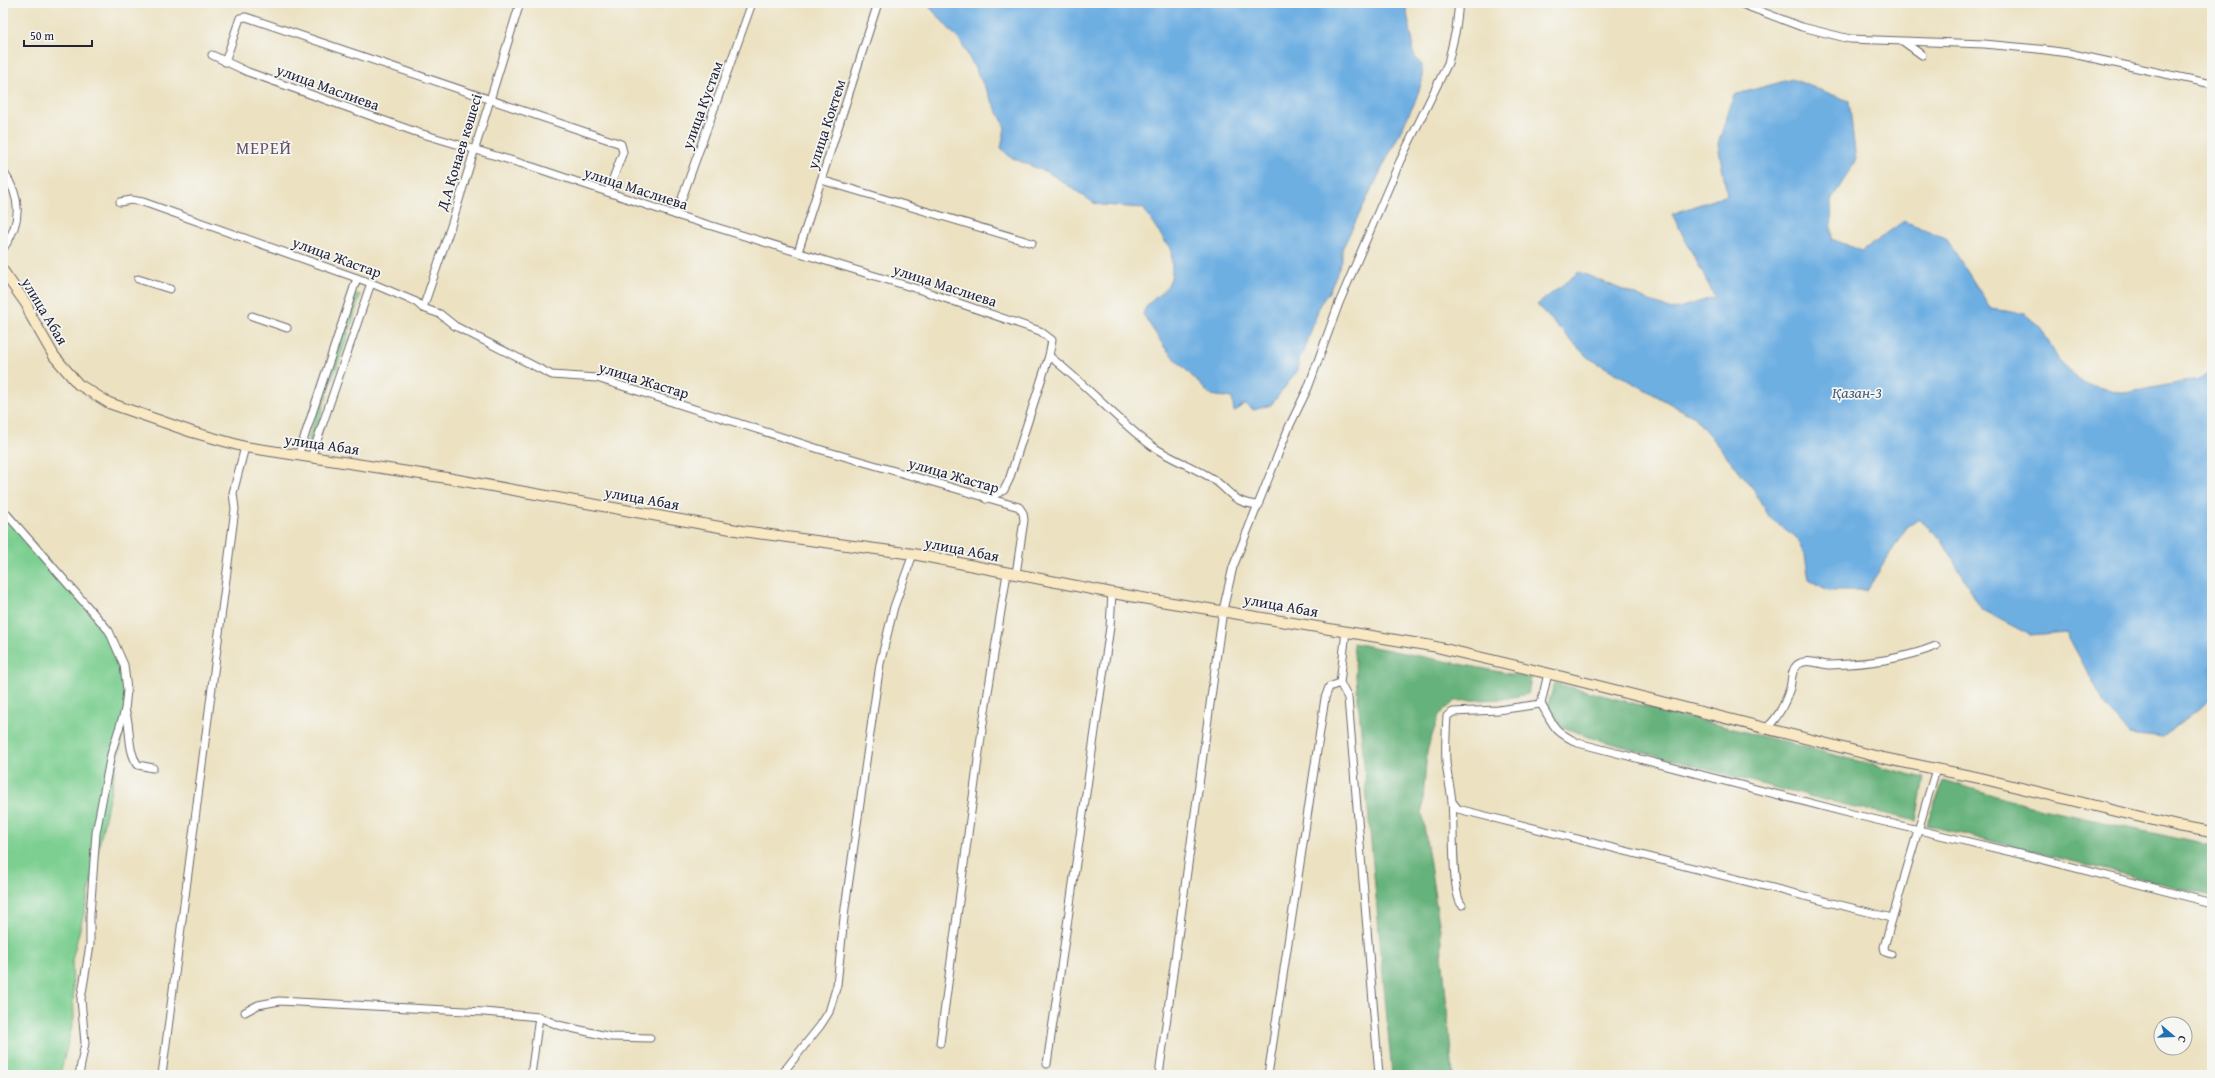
<svg xmlns="http://www.w3.org/2000/svg" width="2215" height="1078" font-family="'Gentium Book Plus',serif">
<style>
.green{fill:#7dcf91;stroke:#507866}
.forest{fill:#66b27b;stroke:#446a5b}
.water{fill:#6eafe2;stroke:#48688e}
.lines{fill:none;stroke-linecap:round;stroke-linejoin:round}
.minor-casing{stroke:#69656a;stroke-width:9}
.secondary-casing{stroke:#69656a;stroke-width:12}
.minor{stroke:#fff;stroke-width:7}
.secondary{stroke:#f8e8c3;stroke-width:10}
.labels{text-anchor:middle;dominant-baseline:central;stroke-width:3.5;stroke-linejoin:round;paint-order:stroke}
.street-label{font-size:15px;fill:#22223b;stroke:#f6f6f2}
.water-label{font-size:16px;font-style:italic;fill:#405a7e;stroke:#f6f6f2}
.quarter-label{font-size:17px;letter-spacing:1px;fill:#66536b;stroke:#f6f6f2}
</style>
<rect width="100%" height="100%" fill="#f6f6f2"/>
<filter id="ink" filterUnits="userSpaceOnUse"><feTurbulence type="fractalNoise" baseFrequency=".025" numOctaves="2"/><feDisplacementMap in="SourceGraphic" scale="8" xChannelSelector="R" yChannelSelector="G"/><feConvolveMatrix kernelMatrix="1 2 1 2 8 2 1 2 1" color-interpolation-filters="sRGB"/></filter>
<filter id="wash" filterUnits="userSpaceOnUse"><feTurbulence type="fractalNoise" baseFrequency=".012" numOctaves="4" result="noise"/><feDisplacementMap in="SourceGraphic" scale="16" xChannelSelector="R" yChannelSelector="G"/><feGaussianBlur stdDeviation="0.9" result="paint"/><feColorMatrix in="noise" values="0 0 0 0 0 0 0 0 0 0 0 0 0 0 0 0 0 1.4 0 .05"/><feComposite in="paint" operator="in"/></filter>
<g filter="url(#wash)">
<rect width="100%" height="100%" fill="#ece2c2"/>
<g class="green">
<path d="M 358,294 L 360,295 L 350,330 L 345,329 L 355,296 Z"/>
<path d="M 344,331 L 349,332 L 326,399 L 322,398 Z"/>
<path d="M 321,400 L 325,401 L 311,447 L 306,446 Z"/>
<path d="M 3,508 L 106,628 L 120,658 L 128,698 L 123,733 L 89,893 L 72,960 L 74,1018 L 60,1075 L 3,1075 Z"/>
</g>
<g class="forest">
<path d="M 1353,643 L 1531,678 L 1528,694 L 1503,699 L 1455,701 L 1439,715 L 1427,751 L 1422,812 L 1440,930 L 1453,1075 L 1392,1075 Z"/>
<path d="M 1555,683 L 1924,778 L 1916,821 L 1787,791 L 1588,737 L 1561,726 L 1547,706 Z"/>
<path d="M 1944,780 L 2029,806 L 2212,846 L 2212,896 L 1926,825 Z"/>
</g>
<g class="water">
<path d="M 926,3 L 1407,3 L 1406,8 L 1413,43 C 1410,52 1416,59 1422,65 L 1422,82 L 1414,104 L 1342,249 L 1342,261 L 1329,292 L 1320,304 L 1305,349 L 1298,361 L 1298,370 L 1271,405 L 1254,410 L 1244,404 L 1234,412 L 1232,398 L 1210,395 L 1165,348 L 1143,314 C 1147,299 1165,295 1170,281 C 1174,272 1171,256 1171,247 L 1166,243 L 1143,208 L 1102,205 L 1094,203 L 1051,174 L 1010,157 L 1001,148 L 1005,128 L 1002,120 L 961,42 Z"/>
<path d="M 1792,79 L 1849,101 L 1856,161 L 1831,200 L 1832,239 L 1862,251 L 1904,221 L 1946,238 L 1991,309 L 2025,314 L 2041,328 L 2058,359 L 2084,384 L 2125,393 L 2199,379 L 2212,370 L 2212,698 L 2162,738 L 2130,734 L 2104,703 L 2066,632 L 2030,635 L 1982,610 L 1941,539 L 1919,519 L 1907,527 L 1867,590 L 1828,590 L 1809,580 L 1805,555 L 1796,537 L 1770,518 L 1750,484 L 1694,417 L 1587,357 L 1537,305 L 1579,272 L 1672,310 L 1715,297 L 1672,214 L 1727,195 L 1718,144 L 1734,95 Z"/>
</g>
</g>
<g filter="url(#ink)">
<g class="lines">
<defs>
<g id="minor">
<path d="M 1739,3 L 1802,27 L 1850,39 L 1984,44 L 2038,49 L 2068,53 L 2212,84"/>
<path d="M 1904,42 L 1922,55"/>
<path d="M 212,55 L 248,72 L 416,132 L 533,167 L 676,215 L 924,291 L 1040,331 L 1052,340 L 1049,356 L 1009,480 L 1004,490 L 986,499"/>
<path d="M 225,62 L 240,18 L 246,17 L 621,144 L 623,152 L 608,192"/>
<path d="M 3,171 C 22,198 22,222 3,249"/>
<path d="M 821,180 L 1032,243"/>
<path d="M 120,202 L 131,200 L 143,202 L 371,283 L 416,302 L 423,308 L 440,314 L 455,326 L 552,375 L 597,378 L 822,450 L 1019,507 L 1023,513 L 1024,520 L 1016,574"/>
<path d="M 676,215 L 752,3"/>
<path d="M 798,252 L 878,3"/>
<path d="M 138,279 L 170,289"/>
<path d="M 423,308 L 451,226 L 520,3"/>
<path d="M 252,316 L 287,328"/>
<path d="M 1049,356 C 1085,383 1115,419 1152,446 C 1169,458 1189,465 1208,476 C 1230,488 1229,503 1259,505"/>
<path d="M 298,456 L 357,278"/>
<path d="M 311,458 L 371,283"/>
<path d="M 3,510 L 109,631 L 124,665 L 127,690 L 125,710 L 111,754 L 96,833 L 90,915 L 90,945 L 81,999 L 85,1043 L 79,1075"/>
<path d="M 1548,673 L 1541,704 C 1555,727 1552,730 1578,743 L 1860,816 L 2045,860 L 2212,903"/>
<path d="M 1340,683 L 1346,631"/>
<path d="M 125,710 C 132,728 126,749 138,765 L 153,768"/>
<path d="M 1765,729 C 1778,719 1785,704 1790,688 C 1792,680 1791,670 1797,665 C 1807,657 1820,665 1830,665 C 1865,664 1904,659 1936,646"/>
<path d="M 1453,803 L 1458,809 L 1892,918"/>
<path d="M 1462,905 C 1451,895 1454,819 1452,802 C 1451,789 1447,776 1446,762 C 1445,747 1446,732 1447,716 L 1453,712 L 1498,710 L 1541,704"/>
<path d="M 1891,954 L 1885,952 L 1884,947 L 1936,769"/>
<path d="M 245,1012 L 258,1005 L 279,1001 L 484,1012 L 539,1017 L 558,1025 L 611,1037 L 650,1038"/>
<path d="M 940,1043 L 982,730 L 1007,573"/>
<path d="M 1047,1064 L 1110,627 L 1112,593"/>
<path d="M 162,1075 L 235,509 L 233,493 L 245,447"/>
<path d="M 531,1075 L 539,1017"/>
<path d="M 781,1075 L 820,1026 L 829,1012 L 837,985 L 845,908 L 880,664 L 894,607 L 913,554"/>
<path d="M 1159,1075 L 1223,610 L 1233,567 L 1289,427 L 1308,388 L 1339,303 L 1400,161 L 1448,63 L 1456,29 L 1459,3"/>
<path d="M 1268,1075 L 1325,698 L 1329,687 L 1340,683 L 1348,698 L 1379,1075"/>
</g>
<path id="secondary" d="M 3,271 L 27,305 L 31,316 L 54,356 L 78,384 L 109,403 L 192,432 L 245,447 L 447,478 L 742,531 L 913,554 L 1112,593 L 1432,646 L 1563,677 L 1883,758 L 1980,778 L 2178,826 L 2212,832"/>
</defs>
<use href="#minor" class="minor-casing"/>
<use href="#secondary" class="secondary-casing"/>
<use href="#minor" class="minor"/>
<use href="#secondary" class="secondary"/>
</g>
</g>
<g class="labels">
<g class="street-label">
<text transform="translate(328 87) rotate(20)">улица Маслиева</text>
<text transform="translate(702 105) rotate(-70)">улица Кустам</text>
<text transform="translate(826 124) rotate(-72)">улица Коктем</text>
<text transform="translate(459 152) rotate(-73)">Д.А Қонаев көшесі</text>
<text transform="translate(636 188) rotate(18)">улица Маслиева</text>
<text transform="translate(337 257) rotate(20)">улица Жастар</text>
<text transform="translate(945 285) rotate(18)">улица Маслиева</text>
<text transform="translate(45 311) rotate(59)">улица Абая</text>
<text transform="translate(644 380) rotate(17)">улица Жастар</text>
<text transform="translate(322 444) rotate(8)">улица Абая</text>
<text transform="translate(954 475) rotate(16)">улица Жастар</text>
<text transform="translate(642 498) rotate(10)">улица Абая</text>
<text transform="translate(962 549) rotate(11)">улица Абая</text>
<text transform="translate(1281 605) rotate(10)">улица Абая</text>
</g>
<g class="water-label">
<text x="1857" y="392">Қазан-3</text>
</g>
<g class="quarter-label">
<text x="264" y="147">МЕРЕЙ</text>
</g>
</g>
<rect width="2215" height="1078" fill="none" stroke="#f6f6f2" stroke-width="16"/>
<g transform="translate(2173 1036) rotate(109)"><circle r="19" fill="#f6f6f2" stroke="#a1a1a9"/>
<path d="M0-3L7 15L0 10L-7 15Z" fill="#1f6fb2"/>
<text y="-6" font-size="11" font-weight="bold" text-anchor="middle" fill="#22223b">С</text>
</g>
<path d="M24 40v6h68v-6" fill="none" stroke="#22223b" stroke-width="2"/>
<text x="30" y="40" font-size="12" fill="#22223b" stroke="#f6f6f2" stroke-width="3" paint-order="stroke">50 m</text>
</svg>
